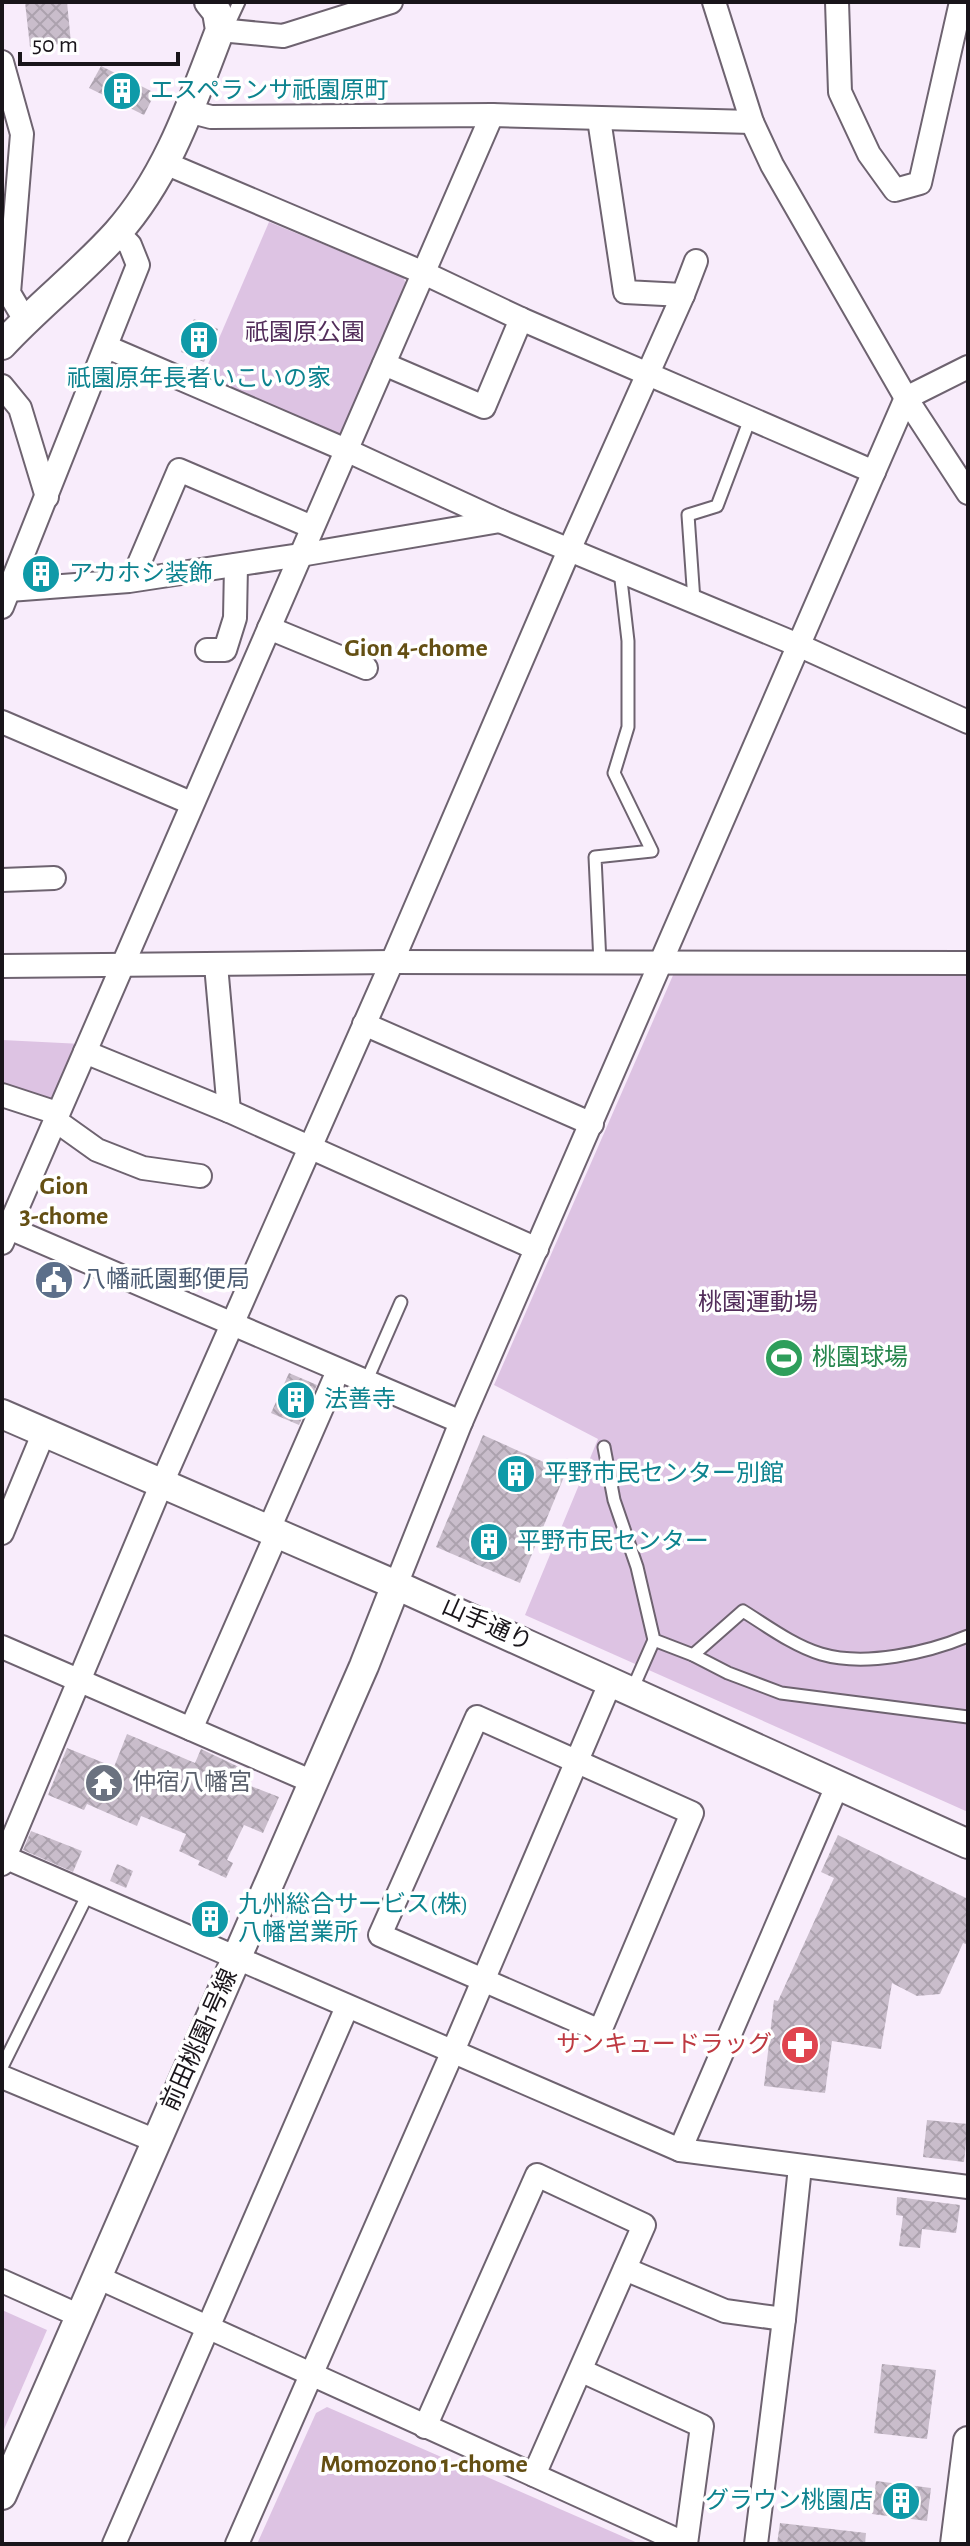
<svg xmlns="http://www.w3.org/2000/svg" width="970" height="2546" font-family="'Alegreya Sans','Noto Sans JP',sans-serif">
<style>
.green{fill:#ddc3e3}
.building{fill:url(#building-cross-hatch)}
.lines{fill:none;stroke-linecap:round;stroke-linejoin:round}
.service-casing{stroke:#6e6370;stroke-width:15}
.minor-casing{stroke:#6e6370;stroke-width:26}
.tertiary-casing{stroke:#6e6370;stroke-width:32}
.service{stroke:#fff;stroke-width:11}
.minor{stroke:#fff;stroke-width:22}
.tertiary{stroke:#fff;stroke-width:28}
.labels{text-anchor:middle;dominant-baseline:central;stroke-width:7;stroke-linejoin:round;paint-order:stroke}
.culture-label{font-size:24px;fill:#0d838f;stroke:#fff;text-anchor:start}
.park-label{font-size:24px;fill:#532e5b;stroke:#fff}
.service-label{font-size:24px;fill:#4e5e75;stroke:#fff;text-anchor:start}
.leisure-label{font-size:24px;fill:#27864d;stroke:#fff;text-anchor:start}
.street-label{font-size:24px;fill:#19151a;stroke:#fff}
.worship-label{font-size:24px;fill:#5b616d;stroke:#fff;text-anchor:start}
.health-label{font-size:24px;fill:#be3a42;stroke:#fff;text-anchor:end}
.neighbourhood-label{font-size:26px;font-weight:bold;fill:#644f13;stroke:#fff}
</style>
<defs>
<pattern id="building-cross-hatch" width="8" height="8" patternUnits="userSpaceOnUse" patternTransform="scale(2)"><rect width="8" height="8" fill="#c9bdcb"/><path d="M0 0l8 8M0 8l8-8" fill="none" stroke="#aca2ae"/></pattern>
</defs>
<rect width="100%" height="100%" fill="#f8ecfb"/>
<g class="green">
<path d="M 269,222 L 403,277 L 408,288 L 345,432 L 334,436 L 202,378 Z"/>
<path d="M 674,973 L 968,973 L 968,1812 L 525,1615 L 598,1439 L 494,1385 Z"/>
<path d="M 2,1040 L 82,1044 L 55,1103 L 2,1087 Z"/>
<path d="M 2,2310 L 47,2330 L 2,2434 Z"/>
<path d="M 327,2407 L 640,2544 L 257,2544 L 316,2413 Z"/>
</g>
<g class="building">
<path d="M 25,2 L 67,2 L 71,43 L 30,47 Z"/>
<path d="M 101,66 L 155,93 L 144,115 L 89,88 Z"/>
<path d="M 194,319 L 218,329 L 204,362 L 181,352 Z"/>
<path d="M 36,560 L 61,572 L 30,574 Z"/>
<path d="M 289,1373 L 317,1385 L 299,1425 L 271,1413 Z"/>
<path d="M 483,1435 L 566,1472 L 520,1583 L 436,1547 Z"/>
<path d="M 127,1734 L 195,1763 L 201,1749 L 243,1769 L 238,1781 L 279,1797 L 263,1833 L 244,1825 L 227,1860 L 233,1863 L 226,1878 L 198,1865 L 200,1861 L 179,1851 L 186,1834 L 141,1816 L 137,1826 L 87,1804 L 84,1810 L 48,1795 L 67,1748 L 114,1767 Z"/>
<path d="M 31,1831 L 82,1851 L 73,1872 L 23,1850 Z"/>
<path d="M 838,1835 L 968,1899 L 968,1945 L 963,1943 L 940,1994 L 917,1996 L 892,1983 L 881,2049 L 832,2041 L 825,2093 L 764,2086 L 774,2000 L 778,2001 L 834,1878 L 821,1872 Z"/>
<path d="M 117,1864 L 133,1871 L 126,1888 L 110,1881 Z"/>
<path d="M 201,1900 L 230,1911 L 219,1935 L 191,1923 Z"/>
<path d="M 927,2120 L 968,2124 L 964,2162 L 923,2157 Z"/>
<path d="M 897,2197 L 960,2205 L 956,2233 L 922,2229 L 920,2248 L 899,2246 L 903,2216 L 896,2215 Z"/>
<path d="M 882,2364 L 936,2370 L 927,2439 L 874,2433 Z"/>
<path d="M 876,2481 L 931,2488 L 927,2521 L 872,2514 Z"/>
<path d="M 780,2523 L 866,2533 L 865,2544 L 777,2544 Z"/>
</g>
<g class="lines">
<defs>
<g id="service">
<path d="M 226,30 L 239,2"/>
<path d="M 694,601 L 688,515 L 717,506 L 750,419"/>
<path d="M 600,963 L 595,857 L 652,851 L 614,773 L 628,727 L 628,641 L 620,571"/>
<path d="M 366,1382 L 401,1302"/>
<path d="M 604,1447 L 614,1500 L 637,1567 L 654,1640 L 693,1655 L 728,1673 L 781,1693 L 968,1717"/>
<path d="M 693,1655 L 743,1611 C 767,1626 794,1646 821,1654 C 865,1667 927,1653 968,1636"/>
<path d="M 632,1690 L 654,1640"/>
<path d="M 2,2067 L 88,1894"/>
</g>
<g id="minor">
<path d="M 714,2 L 752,122 L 772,165 L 906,398 L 968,493"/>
<path d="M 837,2 L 840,92 L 869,154 L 895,190 L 920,183 L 961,2"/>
<path d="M 220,30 L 283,36 L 391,2"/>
<path d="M 2,62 L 22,134 L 9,293 L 25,320"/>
<path d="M 188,111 L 211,117 L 492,115 L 752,122"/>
<path d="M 599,119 L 625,292 L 683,295"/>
<path d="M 165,163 L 424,273 L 521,319 L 874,472"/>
<path d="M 107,347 L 346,450 L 500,521 L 798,645 L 968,722"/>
<path d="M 384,364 L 484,407 L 521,319"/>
<path d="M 2,386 L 20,408 L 47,497"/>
<path d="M 132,580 L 179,470 L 312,527"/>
<path d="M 9,590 L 129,581 L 300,555 L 500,521"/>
<path d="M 2,607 L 138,265 L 130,245 L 118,233"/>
<path d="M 269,628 L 366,668"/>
<path d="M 207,650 L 225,650 L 235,618 L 236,565"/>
<path d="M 2,722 L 191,803"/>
<path d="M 2,880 L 54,878"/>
<path d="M 216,965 L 229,1111"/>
<path d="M 2,966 L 392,962 L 968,963"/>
<path d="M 364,1024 L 592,1124"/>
<path d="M 85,1052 L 229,1111 L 537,1249"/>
<path d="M 2,1095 L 57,1113"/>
<path d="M 55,1120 L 97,1150 L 143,1168 L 200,1176"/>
<path d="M 2,1225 L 461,1422"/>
<path d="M 2,1243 L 492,115"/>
<path d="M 269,1529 L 338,1371"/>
<path d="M 2,1533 L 44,1432"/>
<path d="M 396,1585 L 461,1422 L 906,398 L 968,367"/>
<path d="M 2,1647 L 313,1782"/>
<path d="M 477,1717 L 692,1813 L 600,2031 L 380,1935 Z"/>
<path d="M 191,1729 L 277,1533"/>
<path d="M 2,1856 L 680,2150 L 968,2187"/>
<path d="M 2,1864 L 162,1483 L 392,962 L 570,548 L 683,295 L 696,261"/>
<path d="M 2,2077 L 156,2141"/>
<path d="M 680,2150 L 837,1786"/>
<path d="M 625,2269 L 725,2311 L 784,2319"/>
<path d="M 97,2277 L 686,2544"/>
<path d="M 2,2281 L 80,2316"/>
<path d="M 582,2371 L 702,2426 L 686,2544"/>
<path d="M 425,2427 L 537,2175 L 644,2225 L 534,2475"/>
<path d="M 114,2544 L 347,2007"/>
<path d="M 237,2544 L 453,2051 L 611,1681"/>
<path d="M 756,2544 L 784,2319 L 800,2167"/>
</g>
<g id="tertiary">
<path d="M 2,345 C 38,306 81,273 117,233 C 168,176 193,100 220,30 L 217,12 L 209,2"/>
<path d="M 2,1414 L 396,1585 L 968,1844"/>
<path d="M 2,2495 L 364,1666 L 396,1585"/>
<path d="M 955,2544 L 968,2441"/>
</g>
</defs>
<use href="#service" class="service-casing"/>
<use href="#minor" class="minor-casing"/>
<use href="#tertiary" class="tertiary-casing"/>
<use href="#service" class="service"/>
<use href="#minor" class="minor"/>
<use href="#tertiary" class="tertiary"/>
</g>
<defs>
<symbol id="building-disc" viewBox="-11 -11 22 22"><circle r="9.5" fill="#0f9aa8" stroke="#fff"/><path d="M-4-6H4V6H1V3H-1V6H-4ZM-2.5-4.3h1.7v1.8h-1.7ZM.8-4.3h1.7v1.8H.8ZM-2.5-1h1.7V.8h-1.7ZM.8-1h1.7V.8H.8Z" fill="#fff"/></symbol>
<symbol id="civic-disc" viewBox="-11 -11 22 22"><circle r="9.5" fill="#5c6f8a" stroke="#fff"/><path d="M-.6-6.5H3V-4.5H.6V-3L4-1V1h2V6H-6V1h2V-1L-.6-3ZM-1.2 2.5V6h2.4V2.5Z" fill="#fff"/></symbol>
<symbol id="stadium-disc" viewBox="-11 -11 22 22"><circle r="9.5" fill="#2e9e5b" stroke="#fff"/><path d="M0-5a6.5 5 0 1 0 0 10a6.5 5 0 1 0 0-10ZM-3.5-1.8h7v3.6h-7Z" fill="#fff"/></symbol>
<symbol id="temple-disc" viewBox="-11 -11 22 22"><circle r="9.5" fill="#6b7280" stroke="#fff"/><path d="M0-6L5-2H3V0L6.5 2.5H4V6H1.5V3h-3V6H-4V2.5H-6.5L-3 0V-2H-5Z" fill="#fff"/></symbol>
<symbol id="pharmacy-disc" viewBox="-11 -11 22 22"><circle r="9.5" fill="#e0444e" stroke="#fff"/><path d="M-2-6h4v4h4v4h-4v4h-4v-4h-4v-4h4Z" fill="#fff"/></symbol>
</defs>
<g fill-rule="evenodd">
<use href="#building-disc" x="100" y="69" width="44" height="44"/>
<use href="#building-disc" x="177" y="318" width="44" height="44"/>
<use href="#building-disc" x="19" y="552" width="44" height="44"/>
<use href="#civic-disc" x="32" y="1258" width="44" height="44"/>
<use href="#stadium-disc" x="762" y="1336" width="44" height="44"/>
<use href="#building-disc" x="274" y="1378" width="44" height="44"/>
<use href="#building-disc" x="494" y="1452" width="44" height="44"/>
<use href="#building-disc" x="467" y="1520" width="44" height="44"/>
<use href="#temple-disc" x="82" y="1761" width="44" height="44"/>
<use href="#building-disc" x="188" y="1897" width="44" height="44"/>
<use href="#pharmacy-disc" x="778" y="2023" width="44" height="44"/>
<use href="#building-disc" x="879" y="2479" width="44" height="44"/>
</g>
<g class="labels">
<g class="culture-label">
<text x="150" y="91">エスペランサ祇園原町</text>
<text x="199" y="379" text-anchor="middle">祇園原年長者いこいの家</text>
<text x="69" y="574">アカホシ装飾</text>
<text x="324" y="1400">法善寺</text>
<text x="544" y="1474">平野市民センター別館</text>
<text x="517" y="1542">平野市民センター</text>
<text x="238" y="1905">九州総合サービス(株)<tspan x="238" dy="28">八幡営業所</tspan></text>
<text x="873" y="2501" text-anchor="end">グラウン桃園店</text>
</g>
<g class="park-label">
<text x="305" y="333">祇園原公園</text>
<text x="758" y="1303">桃園運動場</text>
</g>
<g class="service-label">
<text x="82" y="1280">八幡祇園郵便局</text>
</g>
<g class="leisure-label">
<text x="812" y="1358">桃園球場</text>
</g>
<g class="street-label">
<text transform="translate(487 1625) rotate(24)">山手通り</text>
<text transform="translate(200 2040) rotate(-66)">前田桃園1号線</text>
</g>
<g class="worship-label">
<text x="132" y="1783">仲宿八幡宮</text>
</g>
<g class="health-label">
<text x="772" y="2045">サンキュードラッグ</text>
</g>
<g class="neighbourhood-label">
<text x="416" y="648">Gion 4-chome</text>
<text x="64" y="1186">Gion<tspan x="64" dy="30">3-chome</tspan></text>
<text x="424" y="2464">Momozono 1-chome</text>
</g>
</g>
<rect width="970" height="2546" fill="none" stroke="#19151a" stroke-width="8"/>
<path d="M20 52v12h158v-12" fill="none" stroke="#19151a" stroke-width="4"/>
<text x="32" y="52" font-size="24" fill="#19151a" stroke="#ffffff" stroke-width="6" paint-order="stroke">50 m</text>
</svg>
